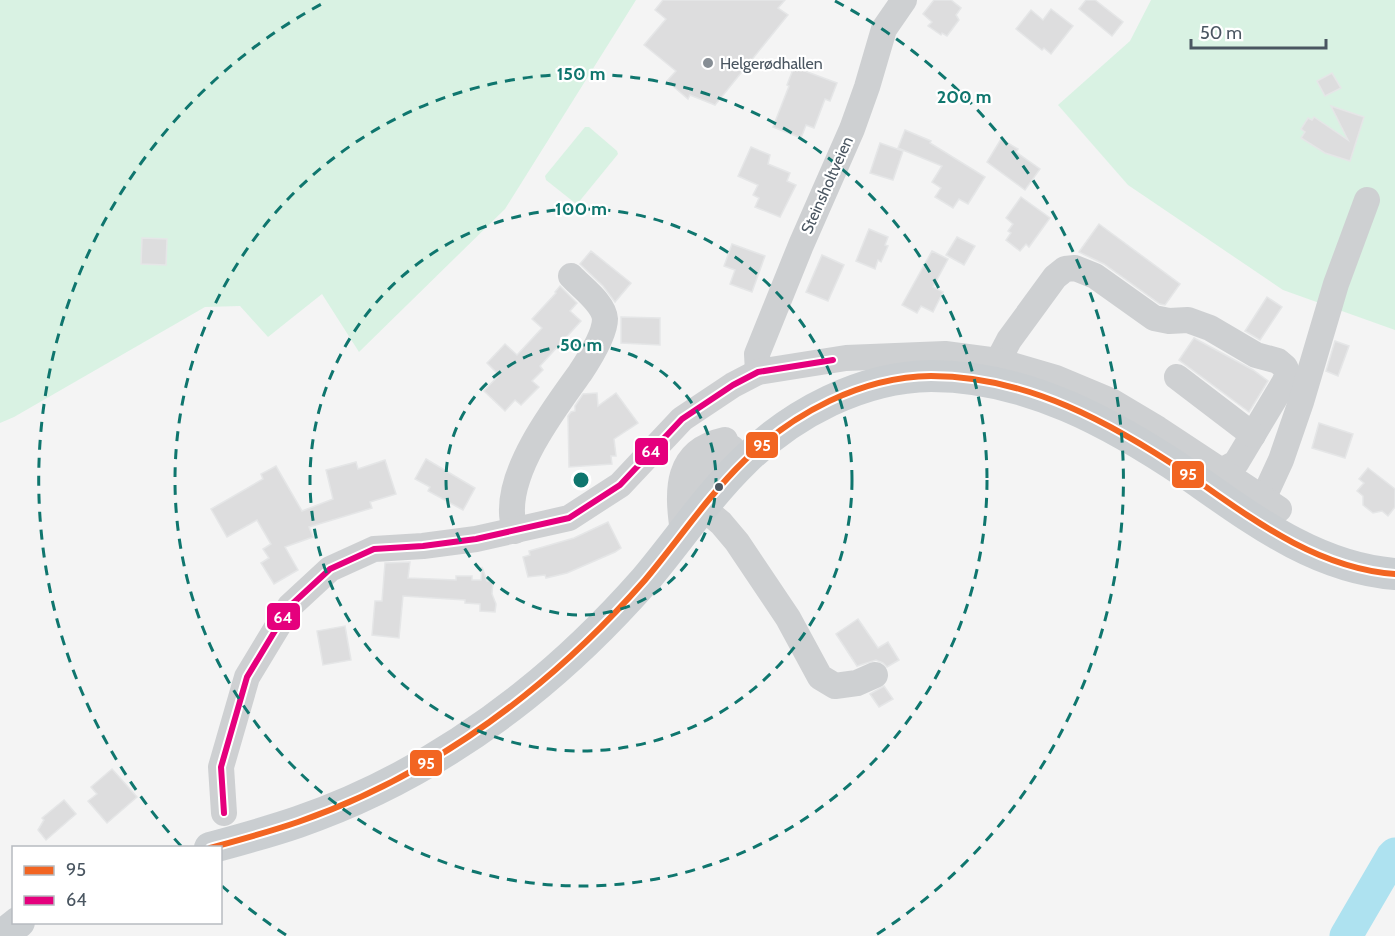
<svg xmlns="http://www.w3.org/2000/svg" width="1395" height="936" font-family="Cabin,sans-serif">
<style>
.green{fill:#d9f2e3}
.lines{fill:none;stroke-linecap:round;stroke-linejoin:round}
.river{stroke:#aee2f0;stroke-width:33}
.building{fill:#ddddde;stroke:#e5e6e7;stroke-width:1.5}
.minor{stroke:#ced0d2;stroke-width:26}
.major{stroke:#caced1;stroke-width:32}
.bus-1-casing{stroke:#fff;stroke-width:10}
.bus-2-casing{stroke:#fff;stroke-width:10}
.bus-1{stroke:#f26522;stroke-width:6}
.bus-2{stroke:#e5007d;stroke-width:6}
.ring{fill:none;stroke:#0f766e;stroke-width:3;stroke-dasharray:10 8}
.poi-dot{fill:#868d94;stroke:#fff;stroke-width:2}
.bus-dot{fill:#4a5661;stroke:#fff;stroke-width:2}
.labels{text-anchor:middle;dominant-baseline:central;stroke-width:4.5;stroke-linejoin:round;paint-order:stroke}
.poi-label{font-size:16px;fill:#4a5661;stroke:#fff;text-anchor:start}
.street-label{font-size:16px;fill:#4a5661;stroke:#fff}
.centre{fill:#0f766e;stroke:#fff;stroke-width:3}
.ring-label{font-size:18px;text-anchor:middle;font-weight:bold;fill:#0f766e;stroke:#fff;stroke-width:4.5;stroke-linejoin:round;paint-order:stroke}
.line-badge{stroke:#fff;stroke-width:2}
.badge-label{font-size:16px;text-anchor:middle;font-weight:bold;fill:#fff}
</style>
<rect width="100%" height="100%" fill="#f4f4f4"/>
<g class="green">
<path d="M 0,0 L 636,0 L 505,209 L 359,352 L 322,294 L 268,337 L 240,306 L 205,307 L 14,417 L 0,423 Z"/>
<path d="M 1151,0 L 1395,0 L 1395,330 L 1283,290 L 1128,185 L 1058,105 L 1130,41 Z"/>
<path d="M 585,127 L 589,127 L 617,151 L 618,154 L 578,203 L 575,203 L 546,180 L 545,176 Z"/>
</g>
<g class="lines">
<path class="river" d="M 1346,936 L 1392,857 L 1395,854"/>
</g>
<g class="building">
<path d="M 663,0 L 785,0 L 778,8 L 788,15 L 715,105 L 690,95 L 688,99 L 667,81 L 676,71 L 644,45 L 666,19 L 655,10 Z"/>
<path d="M 934,0 L 951,0 L 961,8 L 956,15 L 959,20 L 947,36 L 942,33 L 941,35 L 928,26 L 932,22 L 923,14 Z"/>
<path d="M 1086,0 L 1095,0 L 1123,22 L 1112,36 L 1079,9 Z"/>
<path d="M 1051,9 L 1073,26 L 1051,54 L 1044,48 L 1042,50 L 1016,29 L 1031,10 L 1043,20 Z"/>
<path d="M 794,67 L 837,83 L 830,101 L 825,99 L 814,128 L 806,125 L 801,138 L 773,127 L 789,86 L 787,85 Z"/>
<path d="M 1332,73 L 1341,88 L 1325,96 L 1317,81 Z"/>
<path d="M 1331,106 L 1364,117 L 1350,161 L 1325,153 L 1301,138 L 1305,132 L 1301,129 L 1308,118 L 1312,120 L 1314,117 L 1348,140 Z"/>
<path d="M 905,130 L 931,141 L 930,143 L 985,177 L 968,204 L 959,199 L 953,208 L 935,197 L 941,188 L 932,182 L 942,166 L 898,148 Z"/>
<path d="M 1001,139 L 1018,149 L 1016,152 L 1040,169 L 1025,190 L 987,162 Z"/>
<path d="M 880,143 L 903,151 L 893,180 L 870,173 Z"/>
<path d="M 751,147 L 770,155 L 768,164 L 790,173 L 787,181 L 796,185 L 780,217 L 755,207 L 759,198 L 753,195 L 758,185 L 738,176 Z"/>
<path d="M 1021,197 L 1050,218 L 1029,247 L 1026,244 L 1020,251 L 1006,240 L 1011,233 L 1008,231 L 1013,224 L 1006,218 Z"/>
<path d="M 1099,224 L 1180,284 L 1165,305 L 1160,304 L 1104,264 L 1079,252 Z"/>
<path d="M 869,229 L 888,237 L 885,245 L 888,246 L 881,262 L 878,260 L 875,269 L 856,261 Z"/>
<path d="M 957,237 L 975,246 L 964,265 L 946,255 Z"/>
<path d="M 142,238 L 167,239 L 166,265 L 141,264 Z"/>
<path d="M 732,244 L 765,256 L 752,292 L 730,284 L 735,270 L 724,266 Z"/>
<path d="M 591,251 L 631,283 L 615,302 L 603,286 L 580,264 Z"/>
<path d="M 932,251 L 948,259 L 933,287 L 943,292 L 933,312 L 921,306 L 917,313 L 902,305 Z"/>
<path d="M 822,255 L 844,265 L 828,301 L 806,292 Z"/>
<path d="M 560,286 L 577,303 L 570,311 L 581,321 L 540,366 L 543,370 L 532,381 L 539,387 L 521,405 L 515,400 L 505,411 L 484,391 L 499,375 L 487,363 L 505,344 L 517,355 L 542,328 L 532,319 L 556,293 L 555,292 Z"/>
<path d="M 1267,297 L 1282,307 L 1260,340 L 1245,331 Z"/>
<path d="M 621,317 L 660,318 L 660,345 L 621,343 Z"/>
<path d="M 1194,338 L 1253,370 L 1268,381 L 1249,412 L 1179,360 Z"/>
<path d="M 1335,341 L 1349,346 L 1338,376 L 1326,371 Z"/>
<path d="M 597,393 L 598,406 L 616,393 L 638,423 L 614,439 L 616,456 L 611,456 L 612,464 L 569,467 L 568,416 L 571,412 L 575,411 L 575,406 L 583,394 Z"/>
<path d="M 1319,423 L 1353,434 L 1345,458 L 1312,448 Z"/>
<path d="M 426,459 L 475,488 L 463,510 L 428,491 L 430,487 L 415,479 Z"/>
<path d="M 385,460 L 396,494 L 370,502 L 372,508 L 309,527 L 313,537 L 285,547 L 298,570 L 274,584 L 261,563 L 269,558 L 263,549 L 271,544 L 257,520 L 227,537 L 211,509 L 263,479 L 261,474 L 276,466 L 302,511 L 333,499 L 326,470 L 356,462 L 358,469 Z"/>
<path d="M 1368,468 L 1395,489 L 1395,507 L 1388,516 L 1382,511 L 1373,513 L 1363,505 L 1363,496 L 1357,491 L 1364,483 L 1359,479 Z"/>
<path d="M 608,522 L 621,548 L 615,552 L 567,573 L 546,578 L 545,575 L 528,577 L 523,557 L 530,555 L 529,551 L 574,538 Z"/>
<path d="M 410,562 L 408,578 L 456,580 L 456,576 L 472,576 L 472,580 L 481,580 L 482,567 L 487,581 L 493,581 L 492,594 L 496,604 L 495,612 L 480,611 L 480,604 L 465,603 L 465,600 L 403,596 L 399,638 L 372,635 L 375,601 L 382,601 L 385,563 Z"/>
<path d="M 858,619 L 878,648 L 888,642 L 899,660 L 887,667 L 883,663 L 876,660 L 857,666 L 836,634 Z"/>
<path d="M 345,626 L 351,660 L 323,665 L 317,631 Z"/>
<path d="M 884,686 L 893,699 L 879,707 L 870,694 Z"/>
<path d="M 112,769 L 137,797 L 107,823 L 88,801 L 97,794 L 91,787 Z"/>
<path d="M 64,800 L 76,814 L 46,840 L 38,830 L 44,820 L 42,818 Z"/>
</g>
<g class="lines">
<g class="minor">
<path d="M 998,361 L 1009,340 L 1055,277 L 1065,269 L 1075,268 L 1095,276 L 1154,318 L 1169,321 L 1188,320 L 1210,328 L 1256,355 L 1278,361 L 1285,367 L 1288,374 L 1284,383 L 1236,463 L 1221,471"/>
<path d="M 758,372 L 757,354 L 801,245 L 852,129 L 867,87 L 884,29 L 904,0"/>
<path d="M 1177,377 L 1253,435"/>
<path d="M 732,448 L 717,459 L 700,483 L 699,491 L 703,508 L 721,523 L 737,542 L 788,618 L 820,677 L 835,686 L 857,683 L 875,675"/>
<path d="M 1263,499 L 1281,460 L 1301,402 L 1336,284 L 1367,200"/>
<path d="M 515,531 C 514,525 512,519 512,513 C 510,467 554,409 580,373 C 588,361 605,334 605,319 C 604,303 581,287 571,276"/>
<path d="M 683,532 C 677,490 675,451 725,440"/>
<path d="M 224,813 L 221,767 L 247,677 L 290,606 L 330,569 L 374,549 L 423,546 L 476,539 L 569,518 L 620,485 L 682,419 L 733,385 L 758,372 L 846,358 L 945,354 L 998,361 L 1056,378 L 1111,401 L 1158,429 L 1279,509"/>
</g>
<g class="major">
<path d="M 210,848 C 239,840 269,832 298,822 C 379,794 456,750 524,696 C 567,662 608,622 645,580 C 678,541 707,497 744,461 C 793,413 861,377 931,376 C 1027,376 1112,423 1189,475 C 1252,519 1316,568 1395,574"/>
<path d="M 1,936 L 19,922"/>
</g>
<defs>
<path id="bus-1" d="M 210,848 C 239,840 269,832 298,822 C 379,794 456,750 524,696 C 567,662 608,622 645,580 C 678,541 707,497 744,461 C 793,413 861,377 931,376 C 1027,376 1112,423 1189,475 C 1252,519 1316,568 1395,574"/>
<path id="bus-2" d="M 224,813 L 221,767 L 247,677 L 290,606 L 330,569 L 374,549 L 423,546 L 476,539 L 569,518 L 620,485 L 682,419 L 733,385 L 758,372 L 833,360"/>
</defs>
<use href="#bus-1" class="bus-1-casing"/>
<use href="#bus-2" class="bus-2-casing"/>
<use href="#bus-1" class="bus-1"/>
<use href="#bus-2" class="bus-2"/>
</g>
<g class="ring">
<circle cx="581" cy="480" r="135"/>
<circle cx="581" cy="480" r="271"/>
<circle cx="581" cy="480" r="406"/>
<path d="M286 935A542 542 0 0 1 222 886M181 846A542 542 0 0 1 327 1M835 1A542 542 0 0 1 876 935"/>
</g>
<circle class="poi-dot" cx="708" cy="63" r="6"/>
<circle class="bus-dot" cx="719" cy="487" r="5"/>
<g class="labels">
<g class="poi-label">
<text x="720" y="63">Helgerødhallen</text>
</g>
<g class="street-label">
<text transform="translate(827 185) rotate(-66)">Steinsholtveien</text>
</g>
</g>
<circle cx="581" cy="480" r="9" class="centre"/>
<g class="ring-label">
<text x="581" y="80">150 m</text>
<text x="964" y="103">200 m</text>
<text x="581" y="215">100 m</text>
<text x="581" y="351">50 m</text>
</g>
<g class="line-badge">
<rect x="745" y="431" width="34" height="28" rx="6" fill="#f26522"/>
<rect x="634" y="437" width="35" height="29" rx="6" fill="#e5007d"/>
<rect x="1171" y="460" width="34" height="29" rx="6" fill="#f26522"/>
<rect x="266" y="602" width="35" height="29" rx="6" fill="#e5007d"/>
<rect x="409" y="749" width="34" height="28" rx="6" fill="#f26522"/>
</g>
<g class="badge-label">
<text x="762" y="451">95</text>
<text x="651" y="457">64</text>
<text x="1188" y="480">95</text>
<text x="283" y="623">64</text>
<text x="426" y="769">95</text>
</g>
<rect x="12" y="846" width="210" height="78" fill="#ffffff" stroke="#b7bbc0" stroke-width="1.5"/>
<rect x="24" y="866" width="30" height="9" fill="#f26522" stroke="#b7bbc0" stroke-width="1.5"/>
<text x="66" y="876" font-size="18" fill="#4a5661">95</text>
<rect x="24" y="896" width="30" height="9" fill="#e5007d" stroke="#b7bbc0" stroke-width="1.5"/>
<text x="66" y="906" font-size="18" fill="#4a5661">64</text>
<path d="M1191 39v9h135v-9" fill="none" stroke="#4a5661" stroke-width="3"/>
<text x="1200" y="39" font-size="18" fill="#4a5661" stroke="#ffffff" stroke-width="4.5" paint-order="stroke">50 m</text>
</svg>
